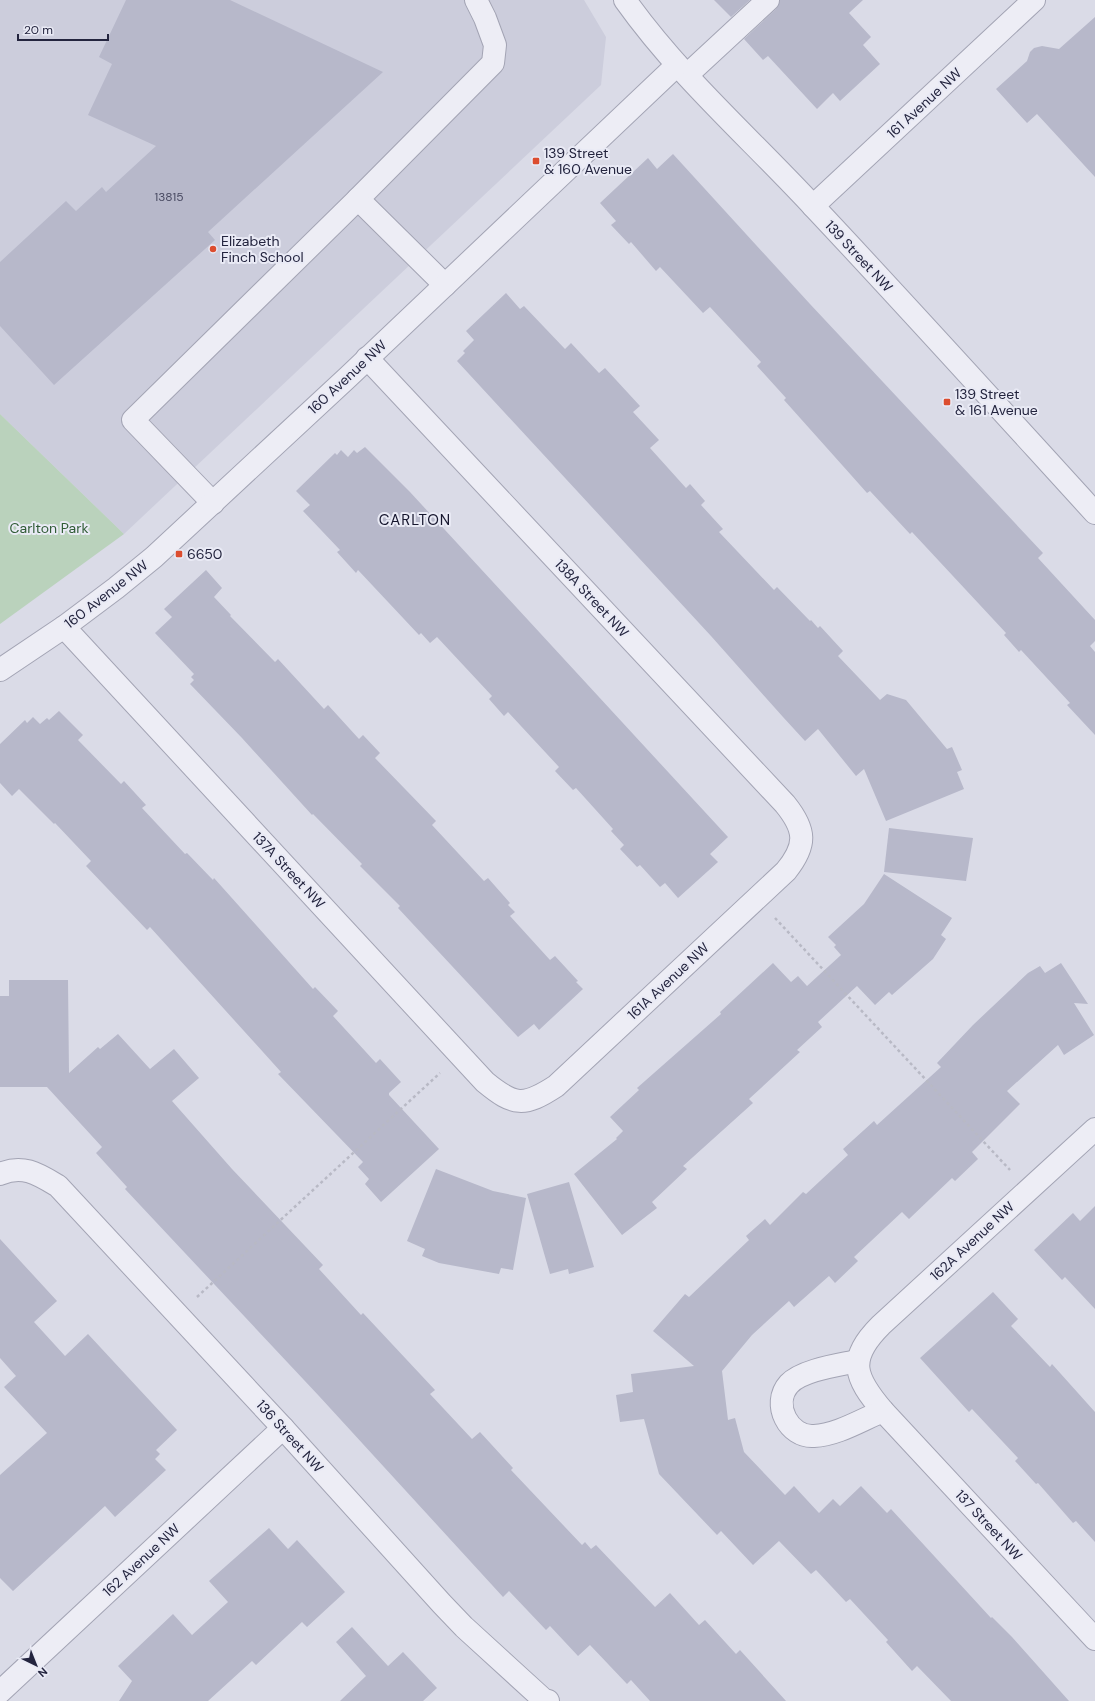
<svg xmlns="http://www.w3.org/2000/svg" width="1095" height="1701" font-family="'DM Sans',sans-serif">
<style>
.built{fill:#cccddc}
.green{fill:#bad2bc}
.building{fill:#b7b8ca}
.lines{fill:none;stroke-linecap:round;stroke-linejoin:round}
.minor-casing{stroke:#a3a4b4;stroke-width:24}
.path{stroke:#b8b9c5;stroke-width:2.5;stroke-dasharray:3 3;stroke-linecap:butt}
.minor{stroke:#ededf5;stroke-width:22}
.poi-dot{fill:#dc4d2f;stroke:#e9eaf5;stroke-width:1.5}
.labels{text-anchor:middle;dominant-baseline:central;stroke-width:4;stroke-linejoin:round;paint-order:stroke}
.number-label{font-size:12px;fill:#484961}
.street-label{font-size:14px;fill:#23243e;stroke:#e9eaf5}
.poi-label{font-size:14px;fill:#23243e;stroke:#e9eaf5;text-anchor:start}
.park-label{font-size:14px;fill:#2f5b35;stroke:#e9eaf5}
.neighbourhood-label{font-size:15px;letter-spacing:1px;fill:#16162e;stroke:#e9eaf5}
</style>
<rect width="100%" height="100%" fill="#dadbe7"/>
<path class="built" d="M 0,0 L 584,0 L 606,37 L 601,85 L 124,534 L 0,414 Z"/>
<path class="green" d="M 0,414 L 124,534 L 0,624 Z"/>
<g class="building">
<path d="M 126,0 L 230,0 L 383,72 L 208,232 L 215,240 L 54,385 L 0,326 L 0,262 L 66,201 L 76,211 L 102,187 L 106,192 L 156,146 L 88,115 L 112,64 L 99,57 Z"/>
<path d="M 714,0 L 750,0 L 731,17 Z"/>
<path d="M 780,0 L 863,0 L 849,13 L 871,37 L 863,45 L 880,64 L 840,101 L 833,93 L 817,109 L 768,56 L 763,60 L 744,39 L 776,9 Z"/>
<path d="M 1095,17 L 1095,177 L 1037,114 L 1027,123 L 996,89 L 1027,61 L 1030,52 L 1034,48 L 1042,46 L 1059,49 Z"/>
<path d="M 673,154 L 810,304 L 1043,553 L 1038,558 L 1095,620 L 1095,641 L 1090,646 L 1095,652 L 1095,735 L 1067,705 L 1070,703 L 1021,650 L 1019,652 L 1004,635 L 1006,633 L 912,532 L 910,534 L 870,491 L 867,493 L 851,475 L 784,400 L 786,398 L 757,366 L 761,362 L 710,307 L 703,313 L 660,267 L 656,271 L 631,242 L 629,244 L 611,225 L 616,221 L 600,203 L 648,158 L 657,169 Z"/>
<path d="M 506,293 L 520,309 L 524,306 L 565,349 L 571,343 L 599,373 L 605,368 L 640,406 L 633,412 L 659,440 L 650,448 L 686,488 L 690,484 L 705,501 L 701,505 L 723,529 L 719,532 L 774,590 L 777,587 L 810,621 L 811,620 L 818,628 L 820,626 L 843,651 L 838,656 L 880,700 L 887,694 L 906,700 L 947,749 L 952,747 L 962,770 L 957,772 L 964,789 L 886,821 L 864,769 L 856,776 L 818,729 L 805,741 L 783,717 L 711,636 L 457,361 L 465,353 L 463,351 L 474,340 L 466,331 Z"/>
<path d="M 365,447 L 410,492 L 728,837 L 710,854 L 718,862 L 678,898 L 665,883 L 660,887 L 640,865 L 637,867 L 620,849 L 624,845 L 611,831 L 613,829 L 576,788 L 573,790 L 555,771 L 559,767 L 508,712 L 504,716 L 489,699 L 492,696 L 437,637 L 430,643 L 421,633 L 419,635 L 358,570 L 356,573 L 337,552 L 340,550 L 303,511 L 310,505 L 296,491 L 335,453 L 337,455 L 341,450 L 348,457 L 354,450 L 357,453 Z"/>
<path d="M 206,570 L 222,588 L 214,597 L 231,615 L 230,616 L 275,662 L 278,659 L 324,709 L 328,705 L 359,739 L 363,735 L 380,753 L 375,758 L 436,821 L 432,825 L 484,881 L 488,878 L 510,903 L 508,905 L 515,912 L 510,916 L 550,960 L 555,956 L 578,981 L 576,982 L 583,989 L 539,1030 L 534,1024 L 518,1037 L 398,908 L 400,906 L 360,866 L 362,864 L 313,814 L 312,815 L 242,738 L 190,684 L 194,680 L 191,677 L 194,674 L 155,633 L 172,617 L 164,609 Z"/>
<path d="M 59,711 L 83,735 L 78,740 L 121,784 L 124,781 L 146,805 L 142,808 L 185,854 L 187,853 L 213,880 L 214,878 L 313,989 L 315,987 L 338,1011 L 333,1016 L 376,1063 L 380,1059 L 401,1082 L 389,1093 L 389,1095 L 439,1149 L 381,1202 L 365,1184 L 369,1179 L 358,1167 L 363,1162 L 278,1074 L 281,1072 L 150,927 L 147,930 L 86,866 L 91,861 L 55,823 L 54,824 L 19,789 L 12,796 L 0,783 L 0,744 L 25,720 L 27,723 L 33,717 L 40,724 L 47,718 L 49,720 Z"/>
<path d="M 889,828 L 973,838 L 966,881 L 884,872 Z"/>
<path d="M 884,874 L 952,918 L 941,935 L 946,939 L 933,959 L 892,995 L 889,992 L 875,1005 L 857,986 L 818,1022 L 822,1027 L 797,1050 L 800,1052 L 749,1099 L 753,1103 L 683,1166 L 687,1169 L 652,1202 L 657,1208 L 622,1235 L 574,1174 L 617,1139 L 616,1138 L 623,1131 L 610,1117 L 639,1090 L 637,1088 L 721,1014 L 720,1012 L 773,963 L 791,982 L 798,976 L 807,986 L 841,955 L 834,947 L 836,945 L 828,937 L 864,904 Z"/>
<path d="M 1061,963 L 1088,1004 L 1074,1003 L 1094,1035 L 1064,1055 L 1058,1045 L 1007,1091 L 1020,1104 L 972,1152 L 978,1159 L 955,1181 L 952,1178 L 909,1219 L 902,1212 L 854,1257 L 858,1261 L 835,1283 L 829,1276 L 794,1307 L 789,1301 L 752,1335 L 722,1371 L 728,1420 L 735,1418 L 744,1452 L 785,1495 L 794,1486 L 819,1513 L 833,1499 L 840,1506 L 861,1486 L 887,1513 L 891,1509 L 991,1618 L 992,1617 L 1012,1637 L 1069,1701 L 951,1701 L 917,1666 L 912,1671 L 886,1642 L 888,1640 L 850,1599 L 846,1602 L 816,1570 L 811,1574 L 779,1541 L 753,1565 L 721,1531 L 717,1535 L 659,1474 L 644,1419 L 620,1422 L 616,1395 L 633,1392 L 631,1374 L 694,1366 L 653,1331 L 685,1294 L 689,1297 L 749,1240 L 746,1236 L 765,1219 L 770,1225 L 803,1192 L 806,1194 L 848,1155 L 843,1149 L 874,1121 L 877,1125 L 941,1067 L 937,1063 L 973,1025 L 1028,973 L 1040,966 L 1045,973 Z"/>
<path d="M 9,980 L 68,980 L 69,1073 L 98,1047 L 100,1049 L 118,1034 L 150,1069 L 174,1049 L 199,1078 L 172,1101 L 232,1169 L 323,1265 L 319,1269 L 361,1315 L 363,1313 L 435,1390 L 430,1394 L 472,1439 L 480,1432 L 513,1468 L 511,1470 L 582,1545 L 585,1542 L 591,1549 L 596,1545 L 655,1607 L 670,1593 L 699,1625 L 705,1620 L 736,1654 L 740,1650 L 786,1701 L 650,1701 L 631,1680 L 627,1684 L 590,1645 L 578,1656 L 550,1626 L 546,1630 L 509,1591 L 503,1597 L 319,1396 L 125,1189 L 127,1187 L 96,1153 L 102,1147 L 47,1087 L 0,1087 L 0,996 L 9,996 Z"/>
<path d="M 436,1169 L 493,1191 L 526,1198 L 513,1270 L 501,1268 L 499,1274 L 439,1263 L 422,1256 L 425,1249 L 407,1241 Z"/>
<path d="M 569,1182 L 594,1267 L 569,1274 L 568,1269 L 550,1274 L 527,1194 Z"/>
<path d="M 1095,1206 L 1095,1309 L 1065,1277 L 1062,1280 L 1034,1250 L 1073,1213 L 1080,1221 Z"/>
<path d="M 0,1239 L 57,1301 L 34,1322 L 65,1356 L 88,1334 L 177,1430 L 156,1450 L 160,1454 L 155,1459 L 166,1470 L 115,1517 L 105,1506 L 13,1591 L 0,1578 L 0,1475 L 47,1433 L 4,1387 L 16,1376 L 0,1358 Z"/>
<path d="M 993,1292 L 1018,1319 L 1011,1326 L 1050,1367 L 1052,1364 L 1095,1412 L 1095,1542 L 1076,1521 L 1073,1523 L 1038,1483 L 1036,1484 L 1015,1461 L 1018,1458 L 972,1409 L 969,1412 L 920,1358 Z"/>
<path d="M 269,1528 L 288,1549 L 297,1540 L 345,1592 L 307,1627 L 302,1622 L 256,1665 L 252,1661 L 208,1701 L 119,1701 L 132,1681 L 118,1666 L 173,1614 L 192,1635 L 228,1602 L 209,1581 Z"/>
<path d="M 352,1627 L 388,1666 L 403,1652 L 437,1688 L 423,1701 L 340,1701 L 366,1676 L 336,1642 Z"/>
</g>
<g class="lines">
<defs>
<g id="minor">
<path d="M 625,0 C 679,76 750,138 813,206 C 908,307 1001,410 1095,513"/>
<path d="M 687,75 L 768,0"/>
<path d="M 813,206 L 1034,0"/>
<path d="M 445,285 L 358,199 L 493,63 L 495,45 L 485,18 L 476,0"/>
<path d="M 213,503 L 133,420 L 358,199"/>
<path d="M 64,627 L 485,1082 C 514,1106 524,1107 556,1086 L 786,871 C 807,845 806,830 785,804 L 367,358"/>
<path d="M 0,670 L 64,627 L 116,588 L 154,557 L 348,377 L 677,65"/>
<path d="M 1095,1129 L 881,1325 C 847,1359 854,1377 883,1411 L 1095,1639"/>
<path d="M 0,1174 C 23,1164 38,1174 58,1186 L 283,1428 L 442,1604 L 464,1627 L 544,1700 L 548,1701"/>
<path d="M 857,1361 C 839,1365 802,1370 789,1384 C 771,1404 789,1438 814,1436 C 837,1435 861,1420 883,1411"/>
<path d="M 0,1692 L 283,1428"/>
</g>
</defs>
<use href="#minor" class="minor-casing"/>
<g class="path">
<path d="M 775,918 L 1010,1170"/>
<path d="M 197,1297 L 440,1073"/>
</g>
<use href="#minor" class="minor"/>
</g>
<g class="poi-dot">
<rect x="532" y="157" width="8" height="8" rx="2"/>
<circle cx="213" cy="249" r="4"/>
<rect x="943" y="398" width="8" height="8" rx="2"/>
<rect x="175" y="550" width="8" height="8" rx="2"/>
</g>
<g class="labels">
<g class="number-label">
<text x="169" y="197">13815</text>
</g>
<g class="street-label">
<text transform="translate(924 103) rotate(-43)">161 Avenue NW</text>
<text transform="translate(859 256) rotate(47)">139 Street NW</text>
<text transform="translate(347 377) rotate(-43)">160 Avenue NW</text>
<text transform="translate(106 594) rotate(-38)">160 Avenue NW</text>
<text transform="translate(592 598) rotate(47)">138A Street NW</text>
<text transform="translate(289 870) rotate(47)">137A Street NW</text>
<text transform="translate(668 981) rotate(-43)">161A Avenue NW</text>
<text transform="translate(972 1241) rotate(-43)">162A Avenue NW</text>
<text transform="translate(290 1436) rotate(48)">136 Street NW</text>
<text transform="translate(989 1525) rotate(47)">137 Street NW</text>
<text transform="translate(141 1560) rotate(-43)">162 Avenue NW</text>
</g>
<g class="poi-label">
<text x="544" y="153">139 Street<tspan x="544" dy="16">&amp; 160 Avenue</tspan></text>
<text x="221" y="241">Elizabeth<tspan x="221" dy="16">Finch School</tspan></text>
<text x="955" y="394">139 Street<tspan x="955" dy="16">&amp; 161 Avenue</tspan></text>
<text x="187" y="554">6650</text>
</g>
<g class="park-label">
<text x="49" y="528">Carlton Park</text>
</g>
<g class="neighbourhood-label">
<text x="415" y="520">CARLTON</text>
</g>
</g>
<g transform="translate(36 1665) rotate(137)" stroke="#e9eaf5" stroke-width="3" paint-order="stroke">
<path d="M0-3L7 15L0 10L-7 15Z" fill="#23243e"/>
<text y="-6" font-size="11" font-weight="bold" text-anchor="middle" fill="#23243e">N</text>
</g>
<path d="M18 34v6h90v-6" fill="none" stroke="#23243e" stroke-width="2"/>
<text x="24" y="34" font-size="12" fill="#23243e" stroke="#e9eaf5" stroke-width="3" paint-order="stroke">20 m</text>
</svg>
